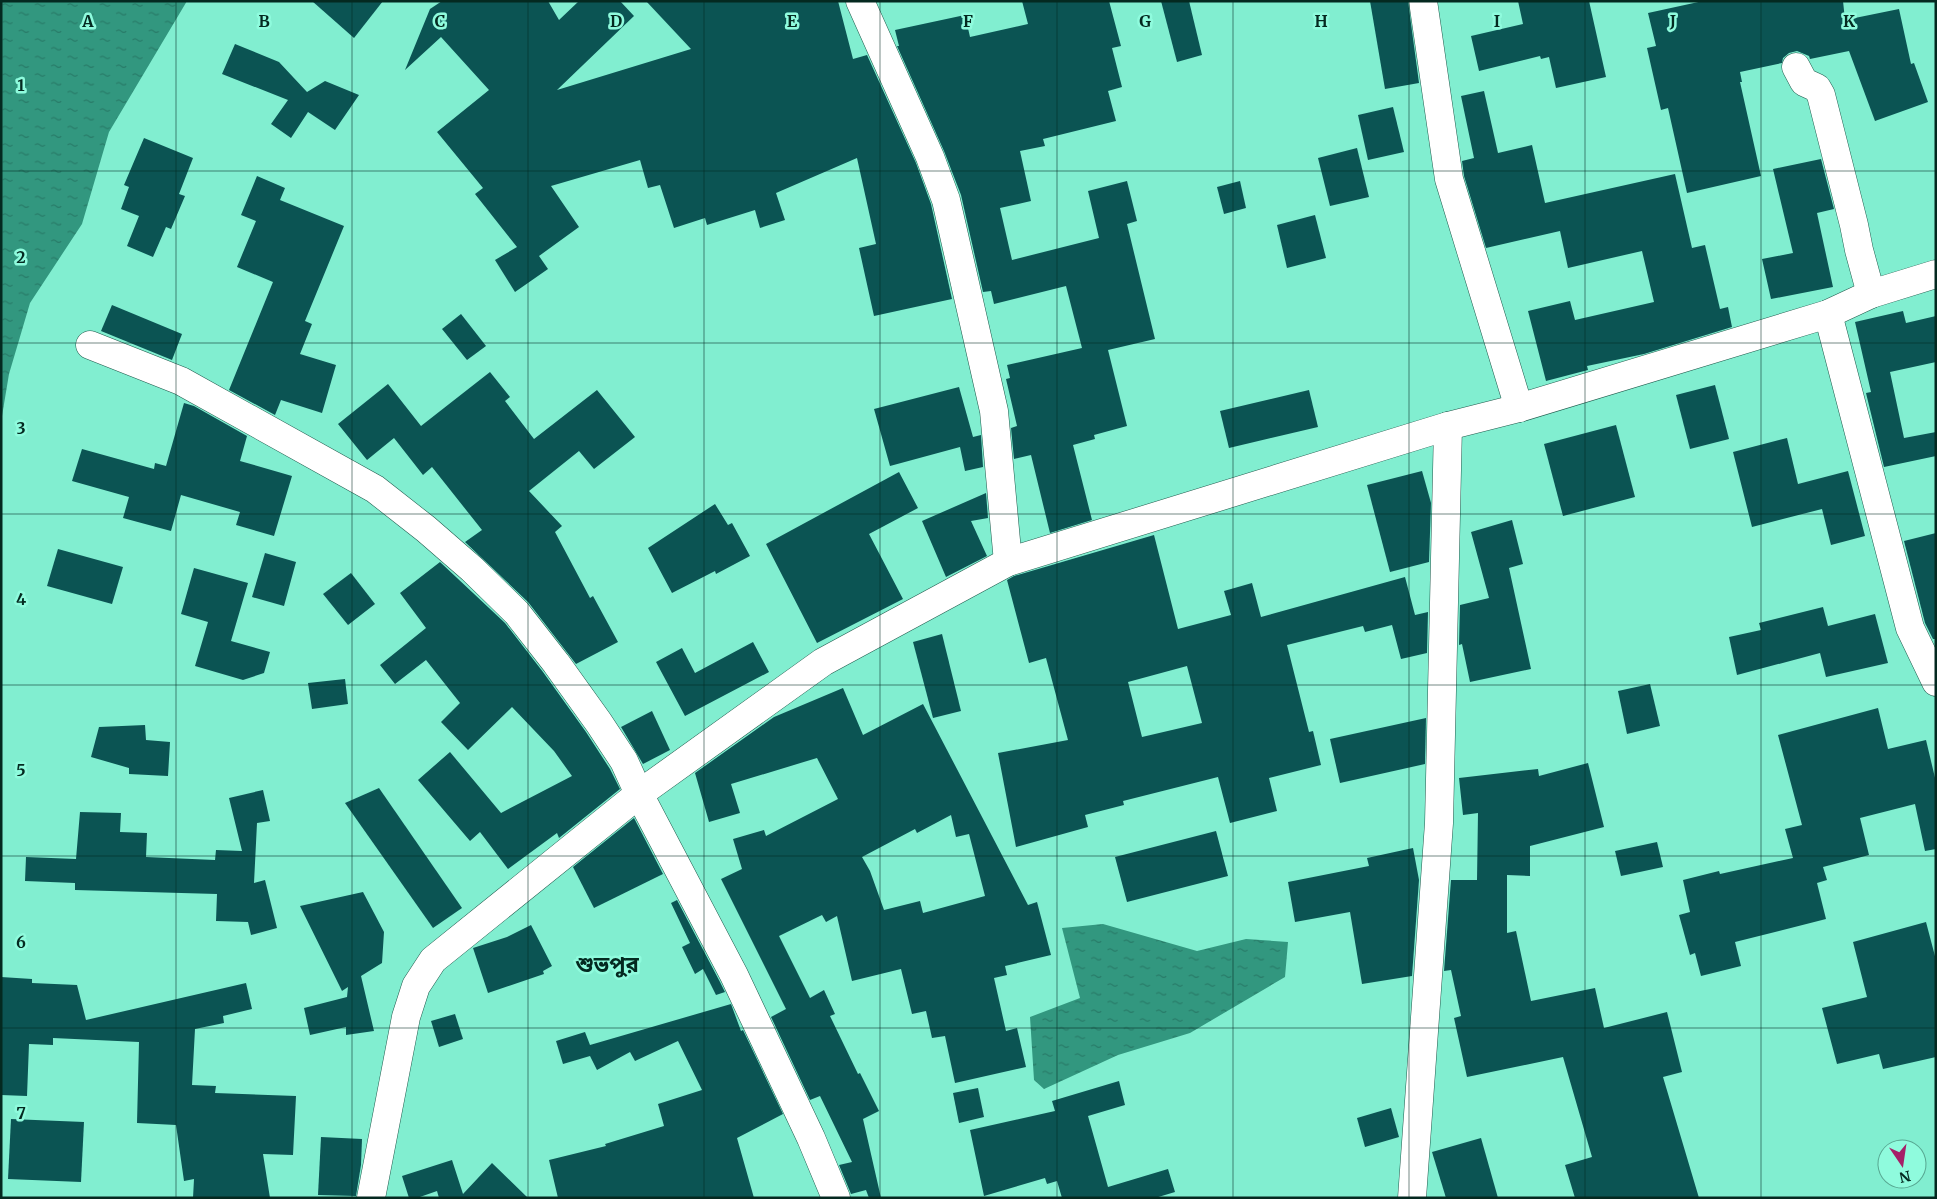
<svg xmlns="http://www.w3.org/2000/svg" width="1937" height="1199" font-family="Merriweather,'Noto Sans Bengali',serif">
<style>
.water{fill:url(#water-ripples)}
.building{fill:#0b5453;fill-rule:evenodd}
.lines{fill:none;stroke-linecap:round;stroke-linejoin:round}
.street-casing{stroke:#215b4d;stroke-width:29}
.street{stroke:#fff;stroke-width:28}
.grid{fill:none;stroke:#042920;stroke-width:1;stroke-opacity:0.55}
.labels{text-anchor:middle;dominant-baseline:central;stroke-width:5;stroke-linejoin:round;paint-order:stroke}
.district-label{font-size:22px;font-weight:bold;fill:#042920;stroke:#8ffbdd}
.grid-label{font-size:16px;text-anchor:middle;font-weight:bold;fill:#042920;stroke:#8ffbdd;stroke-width:5;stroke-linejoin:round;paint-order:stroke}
</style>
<defs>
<pattern id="water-ripples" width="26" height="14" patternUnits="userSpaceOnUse" patternTransform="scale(1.25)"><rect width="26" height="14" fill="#32977f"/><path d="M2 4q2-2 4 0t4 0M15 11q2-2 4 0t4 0" fill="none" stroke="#287b68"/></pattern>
</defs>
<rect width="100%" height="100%" fill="#81eed0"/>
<g class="water">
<path d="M 1,1 L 187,1 L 109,132 L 82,224 L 30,303 L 9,374 L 1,422 Z"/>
<path d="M 1103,924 L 1197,951 L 1246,939 L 1288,942 L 1285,977 L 1190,1033 L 1118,1055 L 1044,1089 L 1034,1080 L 1030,1017 L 1080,998 L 1062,928 Z"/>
</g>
<g class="building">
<path d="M 312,1 L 383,1 L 354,38 Z"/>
<path d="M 442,1 L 548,1 L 559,20 L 579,1 L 620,1 L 634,16 L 557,90 L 691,49 L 646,1 L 838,1 L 853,59 L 867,55 L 916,163 L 931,204 L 952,299 L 874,316 L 859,248 L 876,244 L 857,158 L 776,193 L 785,220 L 760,228 L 755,210 L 707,225 L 705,218 L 674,228 L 660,185 L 648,188 L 640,160 L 551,186 L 579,227 L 539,256 L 548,269 L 515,292 L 495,260 L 517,247 L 475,194 L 483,188 L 437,132 L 489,90 L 441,37 L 405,70 L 430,9 Z"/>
<path d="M 1022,1 L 1109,1 L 1121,46 L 1112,48 L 1122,87 L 1108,91 L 1116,121 L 1043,139 L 1045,146 L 1020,151 L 1031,201 L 1000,208 L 1012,260 L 1099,238 L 1088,191 L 1127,181 L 1137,221 L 1127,224 L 1155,339 L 1108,350 L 1127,426 L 1094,435 L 1095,439 L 1073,445 L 1092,520 L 1050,533 L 1031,455 L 1014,459 L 1011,428 L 1017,426 L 1006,379 L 1010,378 L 1007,365 L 1082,348 L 1066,286 L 994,304 L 991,291 L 983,292 L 961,195 L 944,151 L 897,46 L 899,46 L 895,30 L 965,15 L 970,37 L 1028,24 Z"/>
<path d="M 1161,1 L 1189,1 L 1202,55 L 1177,62 Z"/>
<path d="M 1370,1 L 1408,1 L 1419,83 L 1385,89 Z"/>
<path d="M 1518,1 L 1589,1 L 1606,77 L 1556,88 L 1549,57 L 1541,59 L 1540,56 L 1479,71 L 1471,36 L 1523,24 Z"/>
<path d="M 1703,1 L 1843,1 L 1845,20 L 1899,9 L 1911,64 L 1914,63 L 1928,102 L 1875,121 L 1849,51 L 1810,59 L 1809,56 L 1797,51 L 1789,53 L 1783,58 L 1782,63 L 1740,72 L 1742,82 L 1740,82 L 1761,176 L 1687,193 L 1668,108 L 1661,110 L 1647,48 L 1656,46 L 1648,13 Z"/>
<path d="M 235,44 L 279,62 L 307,92 L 325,81 L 359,95 L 335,130 L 308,112 L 291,138 L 271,124 L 288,100 L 222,74 Z"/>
<path d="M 1484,91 L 1498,153 L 1532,145 L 1545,203 L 1675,174 L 1692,248 L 1705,245 L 1720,309 L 1728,307 L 1732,327 L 1644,354 L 1587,366 L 1588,370 L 1546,381 L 1528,311 L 1570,301 L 1575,320 L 1654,302 L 1642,251 L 1568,268 L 1560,231 L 1486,248 L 1464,176 L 1462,161 L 1474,158 L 1461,96 Z"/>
<path d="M 1393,107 L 1404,152 L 1368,160 L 1358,115 Z"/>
<path d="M 144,138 L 193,158 L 179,194 L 185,196 L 171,229 L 166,227 L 153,257 L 127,246 L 139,216 L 121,209 L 129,187 L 124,185 Z"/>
<path d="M 1357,148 L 1369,197 L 1330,206 L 1318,158 Z"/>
<path d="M 1821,159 L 1834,209 L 1817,213 L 1833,287 L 1771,299 L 1762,259 L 1793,253 L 1773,169 Z"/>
<path d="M 257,176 L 285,188 L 280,200 L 344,226 L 305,321 L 312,324 L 300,354 L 336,365 L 322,413 L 281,400 L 275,415 L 229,390 L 273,282 L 237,267 L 256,221 L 241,215 Z"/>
<path d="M 1240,181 L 1246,208 L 1224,214 L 1217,187 Z"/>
<path d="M 1315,215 L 1326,258 L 1287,268 L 1277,225 Z"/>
<path d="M 112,305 L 182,334 L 172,360 L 101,331 Z"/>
<path d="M 1903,311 L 1906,323 L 1936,316 L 1936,362 L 1890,372 L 1904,438 L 1936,432 L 1936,456 L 1884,467 L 1866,393 L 1871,392 L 1855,322 Z"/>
<path d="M 461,314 L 486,346 L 467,360 L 442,329 Z"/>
<path d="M 490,372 L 510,397 L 505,401 L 534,439 L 597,390 L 635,437 L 594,469 L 579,451 L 529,491 L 562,526 L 555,532 L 590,598 L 593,596 L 618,642 L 576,664 L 528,602 L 465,542 L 482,530 L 432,467 L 423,475 L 394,438 L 367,460 L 338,424 L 388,384 L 421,426 Z"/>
<path d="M 1715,385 L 1729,439 L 1690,449 L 1676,395 Z"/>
<path d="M 959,387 L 973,437 L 981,435 L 983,467 L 965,471 L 960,447 L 890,466 L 874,409 Z"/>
<path d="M 1309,390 L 1318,427 L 1229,448 L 1220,411 Z"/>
<path d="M 184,403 L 194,406 L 247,436 L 240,461 L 292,476 L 274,536 L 236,525 L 240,512 L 181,495 L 171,531 L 123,518 L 129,497 L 72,481 L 82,449 L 154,469 L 155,463 L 166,466 Z"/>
<path d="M 1616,425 L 1635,497 L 1563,516 L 1544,444 Z"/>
<path d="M 1787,438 L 1798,484 L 1848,471 L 1865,536 L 1831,545 L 1822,509 L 1752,527 L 1733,452 Z"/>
<path d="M 1422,471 L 1431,503 L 1429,562 L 1390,572 L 1367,485 Z"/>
<path d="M 899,472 L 918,508 L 869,534 L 903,599 L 817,643 L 766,544 Z"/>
<path d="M 986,493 L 988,518 L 971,521 L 987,556 L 946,577 L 922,521 Z"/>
<path d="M 715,504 L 728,525 L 732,523 L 750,556 L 716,574 L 715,571 L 672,593 L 648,548 Z"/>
<path d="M 1512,520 L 1523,564 L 1509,568 L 1531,669 L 1470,682 L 1462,644 L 1459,645 L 1460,605 L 1489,598 L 1471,532 Z"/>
<path d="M 1936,533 L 1936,639 L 1933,639 L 1925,623 L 1904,541 Z"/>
<path d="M 1154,535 L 1178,629 L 1231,615 L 1224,591 L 1252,583 L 1261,617 L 1405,577 L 1415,615 L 1428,612 L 1427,653 L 1401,659 L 1392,625 L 1365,632 L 1363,626 L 1287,645 L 1309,732 L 1313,731 L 1321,765 L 1269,778 L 1277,811 L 1230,823 L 1218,777 L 1123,801 L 1124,805 L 1085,815 L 1088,827 L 1016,847 L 998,753 L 1068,740 L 1046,658 L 1029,663 L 1007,580 L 1014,576 ZM 1187,666 L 1202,723 L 1142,737 L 1128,682 Z"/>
<path d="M 58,549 L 123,567 L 112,604 L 47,586 Z"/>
<path d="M 265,553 L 296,562 L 284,606 L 252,597 Z"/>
<path d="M 440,562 L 505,623 L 543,672 L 586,732 L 610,769 L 620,789 L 559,838 L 557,833 L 508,869 L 480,832 L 470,841 L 418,780 L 450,752 L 501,813 L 572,776 L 554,751 L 512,707 L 468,750 L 441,722 L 460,703 L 426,660 L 395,684 L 380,665 L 426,628 L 400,593 Z"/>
<path d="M 194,568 L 248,583 L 231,641 L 270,652 L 264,673 L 243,680 L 195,666 L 208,622 L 181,614 Z"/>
<path d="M 351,573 L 375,604 L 348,625 L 323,594 Z"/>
<path d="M 1823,607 L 1828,626 L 1875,614 L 1888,663 L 1826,677 L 1820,653 L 1737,675 L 1729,637 L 1761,630 L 1759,623 Z"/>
<path d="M 942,634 L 961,711 L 933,718 L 913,642 Z"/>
<path d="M 753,642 L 769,672 L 685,716 L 656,662 L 682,648 L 695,673 Z"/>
<path d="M 345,679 L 348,704 L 312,709 L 308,683 Z"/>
<path d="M 1650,684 L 1660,726 L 1627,734 L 1618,691 Z"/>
<path d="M 843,688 L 863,735 L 923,704 L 1028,905 L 1037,902 L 1051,955 L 1005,966 L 1007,975 L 994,978 L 1006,1031 L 1017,1028 L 1026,1067 L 955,1083 L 945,1036 L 932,1038 L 926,1011 L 912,1014 L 901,969 L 852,981 L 837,916 L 826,922 L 822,915 L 779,936 L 810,998 L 824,990 L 835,1014 L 830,1016 L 858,1074 L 860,1073 L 879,1111 L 863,1119 L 881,1198 L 869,1198 L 866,1190 L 851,1194 L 839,1165 L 852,1162 L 820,1096 L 810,1100 L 771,1017 L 786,1009 L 721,879 L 742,869 L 733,839 L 764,830 L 766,836 L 838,799 L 817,758 L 731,784 L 740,813 L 709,822 L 695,773 L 774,717 ZM 951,815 L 956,837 L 969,834 L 985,896 L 923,913 L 920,901 L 884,910 L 870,871 L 862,857 L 915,829 L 917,833 Z"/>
<path d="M 1878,708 L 1888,749 L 1926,740 L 1936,782 L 1936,849 L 1925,851 L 1915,804 L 1860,818 L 1869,855 L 1823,867 L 1827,880 L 1817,883 L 1826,919 L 1735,942 L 1741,966 L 1701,976 L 1695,953 L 1690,955 L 1679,915 L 1690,912 L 1683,880 L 1719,871 L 1720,874 L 1793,858 L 1785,829 L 1802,825 L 1778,735 Z"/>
<path d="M 652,711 L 670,750 L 643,764 L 621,727 Z"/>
<path d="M 1426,718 L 1425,764 L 1340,783 L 1330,739 Z"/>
<path d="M 145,725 L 146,740 L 170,742 L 168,776 L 129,774 L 129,768 L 91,757 L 99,727 Z"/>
<path d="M 1588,763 L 1604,827 L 1530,846 L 1530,876 L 1507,875 L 1507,933 L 1516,931 L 1531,1001 L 1595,988 L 1604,1028 L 1667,1012 L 1682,1072 L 1663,1077 L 1699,1198 L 1575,1198 L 1565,1165 L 1592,1157 L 1563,1057 L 1467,1077 L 1454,1018 L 1461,1016 L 1451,970 L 1444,971 L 1451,880 L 1477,880 L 1478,813 L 1463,815 L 1459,778 L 1538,769 L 1539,776 Z"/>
<path d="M 379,788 L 462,908 L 433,928 L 345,803 Z"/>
<path d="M 263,790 L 270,821 L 257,823 L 254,883 L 265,880 L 277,928 L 251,935 L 248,922 L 216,921 L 217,894 L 75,890 L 75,883 L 25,881 L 26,857 L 76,859 L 80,812 L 121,813 L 120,832 L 147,833 L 146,857 L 215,860 L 216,850 L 242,851 L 229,798 Z"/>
<path d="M 634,818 L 663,874 L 594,908 L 573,867 Z"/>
<path d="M 1216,831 L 1228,876 L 1127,902 L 1115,857 Z"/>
<path d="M 1657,842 L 1663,867 L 1621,876 L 1615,851 Z"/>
<path d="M 1413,848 L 1419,880 L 1412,976 L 1362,984 L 1350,912 L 1295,922 L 1288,882 L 1369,866 L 1367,858 Z"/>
<path d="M 363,892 L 384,932 L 382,963 L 361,976 L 374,1031 L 346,1035 L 346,1027 L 310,1035 L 304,1008 L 347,997 L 348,987 L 342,991 L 300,906 Z"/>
<path d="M 677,900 L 720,982 L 725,992 L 716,995 L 703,969 L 695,974 L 682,947 L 690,943 L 671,903 Z"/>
<path d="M 1926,922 L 1936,960 L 1936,1057 L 1883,1069 L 1879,1054 L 1837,1064 L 1822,1008 L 1867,997 L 1853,942 Z"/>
<path d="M 531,925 L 552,966 L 543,971 L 544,974 L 488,993 L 473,948 L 507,937 Z"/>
<path d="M 1,977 L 32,979 L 32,983 L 77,985 L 86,1020 L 246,983 L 252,1009 L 223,1016 L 224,1023 L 195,1029 L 192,1085 L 216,1086 L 215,1093 L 296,1096 L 293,1155 L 263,1154 L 270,1198 L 193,1198 L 194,1179 L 184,1181 L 176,1125 L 137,1123 L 139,1042 L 53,1038 L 53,1045 L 29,1044 L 27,1096 L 1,1095 Z"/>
<path d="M 731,1004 L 741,1031 L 743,1030 L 783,1114 L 737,1138 L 754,1198 L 558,1198 L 549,1160 L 606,1146 L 605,1144 L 664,1126 L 658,1104 L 702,1090 L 678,1041 L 635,1061 L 630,1052 L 597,1070 L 590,1056 L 563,1064 L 556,1041 L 585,1032 L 590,1045 Z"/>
<path d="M 455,1014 L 463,1039 L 439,1047 L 431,1021 Z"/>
<path d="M 1119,1081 L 1125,1105 L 1088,1116 L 1108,1187 L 1168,1169 L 1175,1192 L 1155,1198 L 1062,1198 L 1057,1181 L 1047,1184 L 1045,1178 L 984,1196 L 970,1130 L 1055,1111 L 1052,1101 Z"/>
<path d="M 978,1088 L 984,1117 L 959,1123 L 953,1093 Z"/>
<path d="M 1391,1108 L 1399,1137 L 1365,1147 L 1357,1118 Z"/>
<path d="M 11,1119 L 84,1122 L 81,1182 L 8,1179 Z"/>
<path d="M 321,1137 L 362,1139 L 361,1165 L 356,1196 L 318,1195 Z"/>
<path d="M 1481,1138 L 1498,1198 L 1446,1198 L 1432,1152 Z"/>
<path d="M 452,1160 L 463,1194 L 492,1163 L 528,1198 L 439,1198 L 437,1191 L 417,1198 L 409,1198 L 402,1176 Z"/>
</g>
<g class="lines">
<defs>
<g id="street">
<path d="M 860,1 L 930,157 L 946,200 L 994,411 L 1008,562"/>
<path d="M 1423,1 L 1449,179 L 1519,408"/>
<path d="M 1796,67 L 1804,82 L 1817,88 L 1821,95 L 1854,225 L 1859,250 L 1871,294"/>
<path d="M 1828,314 L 1910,628 L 1936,682"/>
<path d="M 90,345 L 181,381 L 375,489 L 426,529 L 472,569 L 517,613 L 556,663 L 599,723 L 624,761 L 639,794 L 734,975 L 811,1138 L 836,1198"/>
<path d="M 371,1198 L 406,1017 L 416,986 L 433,960 L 639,794 L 823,662 L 1008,562 L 1448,426 L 1519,408 L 1828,314 L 1871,294 L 1936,274"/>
<path d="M 1412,1198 L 1439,823 L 1448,426"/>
</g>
</defs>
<use href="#street" class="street-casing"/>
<use href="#street" class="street"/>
</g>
<path class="grid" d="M 176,1 L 176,1198M 352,1 L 352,1198M 528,1 L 528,1198M 704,1 L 704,1198M 880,1 L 880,1198M 1057,1 L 1057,1198M 1233,1 L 1233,1198M 1409,1 L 1409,1198M 1585,1 L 1585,1198M 1761,1 L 1761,1198M 1,171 L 1936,171M 1,343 L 1936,343M 1,514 L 1936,514M 1,685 L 1936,685M 1,856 L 1936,856M 1,1028 L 1936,1028"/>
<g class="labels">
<g class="district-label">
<text x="607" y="964">শুভপুর</text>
</g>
</g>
<g class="grid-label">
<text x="88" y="27">A</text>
<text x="264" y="27">B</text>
<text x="440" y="27">C</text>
<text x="616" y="27">D</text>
<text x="792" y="27">E</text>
<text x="968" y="27">F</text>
<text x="1145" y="27">G</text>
<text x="1321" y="27">H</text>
<text x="1497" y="27">I</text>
<text x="1673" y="27">J</text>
<text x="1849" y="27">K</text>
<text x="21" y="91">1</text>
<text x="21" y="263">2</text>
<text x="21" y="434">3</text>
<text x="21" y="605">4</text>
<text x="21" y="776">5</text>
<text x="21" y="948">6</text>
<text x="21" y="1119">7</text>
</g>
<rect width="1937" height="1199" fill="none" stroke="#042920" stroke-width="5"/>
<g transform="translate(1902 1164) rotate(167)"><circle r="24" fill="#8ffbdd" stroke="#57a791"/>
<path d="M0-4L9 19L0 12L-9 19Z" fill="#a61f68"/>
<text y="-8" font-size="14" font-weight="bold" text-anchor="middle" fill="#042920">N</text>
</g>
</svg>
